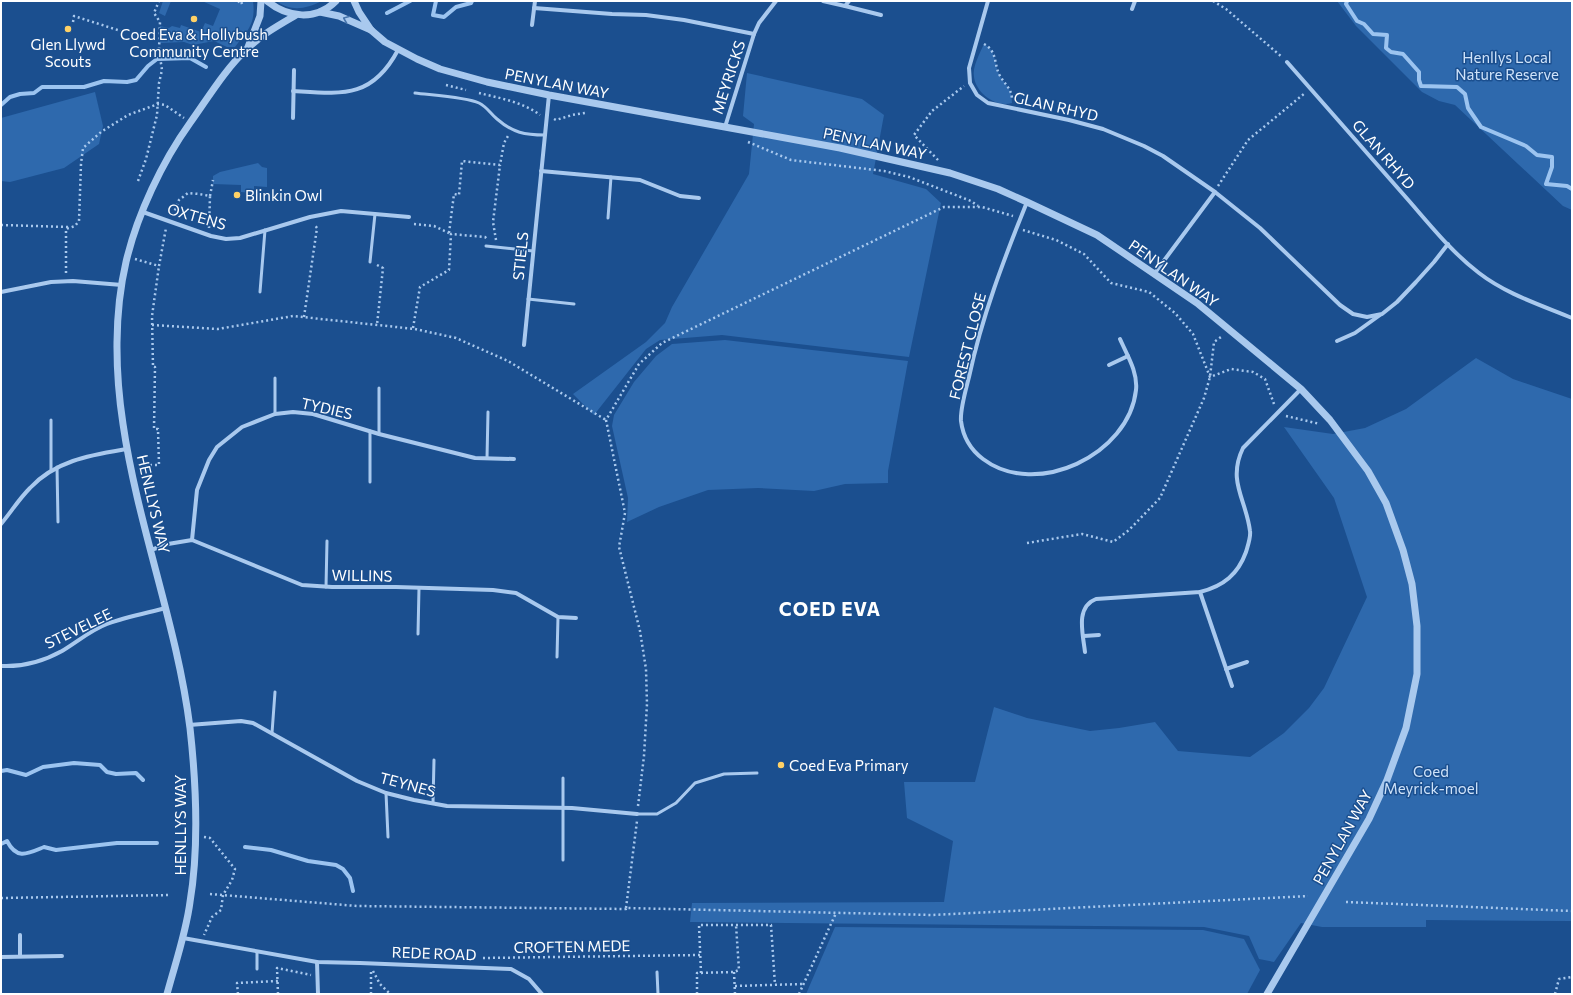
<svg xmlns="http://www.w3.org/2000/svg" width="1573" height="995" font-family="Commissioner,sans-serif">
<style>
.green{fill:#2e69ad}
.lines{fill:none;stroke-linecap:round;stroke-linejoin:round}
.stream{stroke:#9cc4f0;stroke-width:4}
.path{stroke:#a9c9ee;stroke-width:2.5;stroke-dasharray:2 3;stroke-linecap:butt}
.service{stroke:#a9c9ee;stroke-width:3}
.minor{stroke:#a9c9ee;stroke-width:4}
.tertiary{stroke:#a9c9ee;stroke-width:7}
.oneway{stroke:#4674ac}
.poi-dot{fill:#ffd166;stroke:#1b4f8f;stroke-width:1.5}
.labels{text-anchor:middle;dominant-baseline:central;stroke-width:3;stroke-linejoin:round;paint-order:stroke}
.poi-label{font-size:15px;fill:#fff;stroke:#1b4f8f}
.park-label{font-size:15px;fill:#cfe3fa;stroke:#1b4f8f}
.street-label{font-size:15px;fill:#fff;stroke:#1b4f8f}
.district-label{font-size:19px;font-weight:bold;letter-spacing:1px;fill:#fff;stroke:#1b4f8f}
</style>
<rect width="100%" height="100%" fill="#1b4f8f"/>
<g class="green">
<path d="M 163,1 L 171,1 L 165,16 L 159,13 Z"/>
<path d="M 202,1 L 253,1 C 256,24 248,30 235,47 L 227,47 L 214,41 L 193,45 L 184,42 L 160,43 L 160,26 L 169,28 L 172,26 L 180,28 L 181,25 L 201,32 L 205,23 L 213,26 L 220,9 Z"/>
<path d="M 276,1 L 322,1 C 305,9 292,12 276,1 Z"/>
<path d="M 1337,1 L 1572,1 L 1572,210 L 1563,206 L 1455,105 L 1439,101 L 1422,92 L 1356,26 Z"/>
<path d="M 984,44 C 997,51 994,64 999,74 C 1005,86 1012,87 1012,103 C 996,108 976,93 974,77 C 972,67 980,53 984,44 Z"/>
<path d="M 747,73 L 862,99 L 884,115 L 873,174 L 926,189 L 941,203 L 909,357 L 722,335 L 660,340 L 646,349 L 594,415 L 573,394 L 646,342 L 665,323 L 672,307 L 749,174 L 754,124 L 743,116 Z"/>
<path d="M 95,92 L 103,126 L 99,144 L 64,168 L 10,182 L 1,181 L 1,118 Z"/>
<path d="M 258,163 L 262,167 L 267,168 L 267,187 L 254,186 L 254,193 L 241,192 L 241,185 L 213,184 L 213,176 L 220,172 Z"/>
<path d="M 725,340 L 908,361 L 888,471 L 888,483 L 845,484 L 814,491 L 758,488 L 708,490 L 659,507 L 627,522 L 628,498 L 612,426 L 614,415 L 634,382 L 656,356 L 672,344 Z"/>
<path d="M 1476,358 L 1513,379 L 1572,399 L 1572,921 L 1426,920 L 1426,927 L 1322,927 L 1301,923 L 1274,962 L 1259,959 L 1249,936 L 1204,927 L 690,922 L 692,903 L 944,902 L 953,841 L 907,818 L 904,782 L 975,782 L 994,707 L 1027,718 L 1090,731 L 1119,728 L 1155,722 L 1178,751 L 1250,757 L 1284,733 L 1309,708 L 1324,688 L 1367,597 L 1334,498 L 1284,427 L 1333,434 L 1365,428 L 1406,409 Z"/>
<path d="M 835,927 L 1203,930 L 1244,939 L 1260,970 L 1247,994 L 806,994 Z"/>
</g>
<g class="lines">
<g class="stream">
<path d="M 436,1 L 433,15 L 444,17 L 456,7 L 471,3 L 472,1"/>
<path d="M 1347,1 L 1346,4 L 1357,21 L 1364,24 L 1373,34 L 1387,35 L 1386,48 L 1391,52 L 1403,54 L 1419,72 L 1419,80 L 1421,86 L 1457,87 L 1465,94 L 1468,108 L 1481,127 L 1526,146 L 1537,155 L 1552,157 L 1552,167 L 1546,184 L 1567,186 L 1572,189"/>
<path d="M 387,13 L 410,1"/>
<path d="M 1,105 L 10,97 L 20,94 L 34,93 L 42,87 L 84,87 L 104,81 L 127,82 L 136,80 L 148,66 L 157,59 L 190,58 L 206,67"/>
<path d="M 1,771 L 7,770 L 26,775 L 43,767 L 74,763 L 100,765 L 107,772 L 116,774 L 136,773 L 143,780"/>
<path d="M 1,844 L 7,841 C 17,860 27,854 44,847 L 56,850 L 117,843 L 157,843"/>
<path d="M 245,847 L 271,850 L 308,861 L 336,865 L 343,869 L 350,878 L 353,891"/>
</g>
<g class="path">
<path d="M 238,1 L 242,4 L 241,1"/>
<path d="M 1213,1 L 1226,9 L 1282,57"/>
<path d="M 73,22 L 74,16 L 124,32"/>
<path d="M 984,44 C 997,51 994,63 999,74 C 1004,84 1012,88 1012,100"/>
<path d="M 446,85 L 466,90"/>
<path d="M 479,93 C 499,98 523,102 540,115"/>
<path d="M 554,119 L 556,120 L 572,115 L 585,113"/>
<path d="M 748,142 L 791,160 L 884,171 L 909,177 L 971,201 L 978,206"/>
<path d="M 938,160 L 914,135 L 932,111 L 964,86"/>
<path d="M 138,181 L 146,159 L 157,115 L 159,83 L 162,70 L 159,50 L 160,22 L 154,13 L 159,1"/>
<path d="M 1218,186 L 1248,140 L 1305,93"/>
<path d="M 210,196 L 213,180"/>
<path d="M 173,215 L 179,200 L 188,193 L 199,194 L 210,196 L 209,228"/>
<path d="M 414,224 L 434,226 L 449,233"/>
<path d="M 1,225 L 68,227"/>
<path d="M 1023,230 L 1056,240 L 1084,254 L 1111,283 L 1149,292 L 1175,313 L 1193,334 L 1210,377 L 1231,369 L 1253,372 L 1265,379 L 1274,404"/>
<path d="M 449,233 L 454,194 L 459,195 L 462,161 L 500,165 L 504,143 L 508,136"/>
<path d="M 496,240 L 493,222 L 500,165"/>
<path d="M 135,259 L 159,266 L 166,228"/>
<path d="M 377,265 L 383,268 L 377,325"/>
<path d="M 66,273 L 66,229 L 75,226 L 79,221 L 81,164 L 83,148 L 101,132 L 128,115 L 158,104 L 165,105 L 184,118"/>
<path d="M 304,317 L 317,228 L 314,224"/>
<path d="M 152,325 L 218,329 L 293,316 L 415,329 L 456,338 L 508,361 L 606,420"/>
<path d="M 413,328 L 420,287 L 449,270 L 451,234 L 485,237 L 487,239"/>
<path d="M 1286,416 L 1320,424"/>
<path d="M 140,465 L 159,465 L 158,429 L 154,429 L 155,367 L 153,367 L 152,316 L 159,266"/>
<path d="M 1027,543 L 1082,534 L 1113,542 L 1129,530 L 1160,498 L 1204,398 L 1210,377 L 1214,342 L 1221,337"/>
<path d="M 638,806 L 644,756 L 647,704 L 646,669 L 640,631 L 619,547 L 625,513 L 606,420 L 639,364 L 662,343 L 944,207 L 982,207 L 1013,216"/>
<path d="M 204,837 L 210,838 L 235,869 L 232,880 L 223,895 L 221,910 L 212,917 L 204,935"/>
<path d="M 210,894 L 357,906 L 626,909 L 626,908 L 932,915 L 1308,896"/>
<path d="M 1,898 L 171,895"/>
<path d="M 1346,902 L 1572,911"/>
<path d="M 626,908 L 637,821"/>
<path d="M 483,958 L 700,955"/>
<path d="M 373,971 L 380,984 L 390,994"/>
<path d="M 734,972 L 735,994"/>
<path d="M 701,973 L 699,925 L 771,925 L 775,985"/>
<path d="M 735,986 L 803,984"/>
<path d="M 238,994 L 237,983 L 278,981"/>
<path d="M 278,994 L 277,968 L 311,975"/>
<path d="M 371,994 L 371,972"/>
<path d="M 697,994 L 697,973 L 734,972 L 739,970 L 736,925"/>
<path d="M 799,994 L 836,913"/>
<path d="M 1555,994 L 1559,979 L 1572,977"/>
</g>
<g class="service">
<path d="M 415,93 C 430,95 466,97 479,103 C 487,107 490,113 497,119 C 513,133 525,135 545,135"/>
<path d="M 608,218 L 611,177"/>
<path d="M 486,246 L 533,251"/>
<path d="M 370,262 L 375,214"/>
<path d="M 260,292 L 265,230"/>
<path d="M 528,299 L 574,304"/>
<path d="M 275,378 L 275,414"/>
<path d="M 379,388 L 379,434"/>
<path d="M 487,458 L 488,412"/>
<path d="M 57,467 L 58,522"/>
<path d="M 51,470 L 51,420"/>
<path d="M 370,482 L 370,431"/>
<path d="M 326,587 L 327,541"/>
<path d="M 418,634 L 419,588"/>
<path d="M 557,657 L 558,617"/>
<path d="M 272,733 L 275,692"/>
<path d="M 386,793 L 388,837"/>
<path d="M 433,803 L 434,760"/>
<path d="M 637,814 L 657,814 L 676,803 L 695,783 L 724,774 L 757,773"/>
<path d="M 563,860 L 563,778"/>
<path d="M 257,952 L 257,969"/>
<path d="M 657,972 L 658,994"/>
</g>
<g class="minor">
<path d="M 823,1 L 845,6 L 849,1"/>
<path d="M 988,1 L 969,68 L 970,83 L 977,95 L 988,103 L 1069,120 L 1103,129 L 1144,146 L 1163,156 L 1215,192 L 1260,228 L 1340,305 L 1353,314 L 1367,317 L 1382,314 L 1397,302 L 1416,282 L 1434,262 L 1448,244"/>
<path d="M 845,6 L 881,15"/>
<path d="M 534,8 L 612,14 L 646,15 L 684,20 L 754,34"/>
<path d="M 1132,9 L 1135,1"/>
<path d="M 532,25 L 535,1"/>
<path d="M 1287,62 C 1326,106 1364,150 1403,194 C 1427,221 1450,251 1479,273 C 1506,294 1541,305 1572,318"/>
<path d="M 293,91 C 342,94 372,99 398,50"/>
<path d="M 293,118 L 294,70"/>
<path d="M 725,127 L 754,34 L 759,23 L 776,1"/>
<path d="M 541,171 L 640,180 L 680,196 L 699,198"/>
<path d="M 1027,202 C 1004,259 982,316 969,377 C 966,389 960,409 961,421 C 963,437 971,450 983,459 C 1036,499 1129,455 1136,390 C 1138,372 1127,355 1120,339"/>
<path d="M 143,212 L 211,236 L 226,239 L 240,238 L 310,217 L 341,211 L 409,217"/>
<path d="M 1154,274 L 1215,192"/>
<path d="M 1,292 L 51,282 L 73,281 L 122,285"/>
<path d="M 1337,341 L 1355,333 L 1380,315"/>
<path d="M 524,345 L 549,95"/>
<path d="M 1109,365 L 1128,356"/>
<path d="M 1,524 C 11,512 19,499 30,488 C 56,460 92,455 127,449"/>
<path d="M 192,540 L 197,490 L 209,460 L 217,447 L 242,427 L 275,414 L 293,412 L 313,414 L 379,434 L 475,458 L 514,459"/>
<path d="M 151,550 L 168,544 L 192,540 L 302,585 L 332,587 L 396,587 L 493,590 L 516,593 L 558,617 L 576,618"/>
<path d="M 1200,592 L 1232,686"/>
<path d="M 1084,636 L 1099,635"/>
<path d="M 1085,652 C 1083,634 1075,607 1096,599 L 1200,592 C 1224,586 1238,574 1246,552 C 1248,545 1251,537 1250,531 C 1246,499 1227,481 1243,448 L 1301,389"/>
<path d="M 1,666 C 22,667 44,661 62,651 C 77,642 91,630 107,624 C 126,617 147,613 166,608"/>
<path d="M 1226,669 L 1247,662"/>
<path d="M 189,725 L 241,721 L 253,723 L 357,781 L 386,793 L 414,800 L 447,806 L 572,808 L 637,814"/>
<path d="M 20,935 L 20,956"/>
<path d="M 183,938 L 317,962 L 360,963 L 511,969 L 529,979 L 542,994"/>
<path d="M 1,957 L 62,956"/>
<path d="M 317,962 L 318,994"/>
</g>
<g class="tertiary">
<path d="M 267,1 C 288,18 316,21 336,1"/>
<path d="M 354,1 L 359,12 L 371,30 L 385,42 L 417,59 L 440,69 L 487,82 L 549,95 L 840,148 L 950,173 L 998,189 L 1027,202 L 1097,235 L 1197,303 L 1301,389 L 1330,420 L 1368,471 L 1386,503 L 1403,550 L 1412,584 L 1417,626 L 1417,674 L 1406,728 L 1387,780 L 1369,819 L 1267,994"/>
<path d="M 320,12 L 339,16 L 371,30"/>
<path d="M 248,47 L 260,16 L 261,1"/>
<path d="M 167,994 C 175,964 186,933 190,902 C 199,848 196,782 190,728 C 177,625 138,527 123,424 C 115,372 114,313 126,262 C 137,215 162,162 190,123 C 208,98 225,69 248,48 C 261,35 279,25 296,15"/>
</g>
</g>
<defs><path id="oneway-chevron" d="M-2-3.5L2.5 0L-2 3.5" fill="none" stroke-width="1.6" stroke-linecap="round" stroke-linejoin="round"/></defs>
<use class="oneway" href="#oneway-chevron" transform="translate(346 19) rotate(-157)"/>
<g class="poi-dot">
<circle cx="194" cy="19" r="4"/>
<circle cx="68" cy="29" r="4"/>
<circle cx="237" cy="195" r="4"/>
<circle cx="781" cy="765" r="4"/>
</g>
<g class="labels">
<g class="poi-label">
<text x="194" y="34">Coed Eva &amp; Hollybush<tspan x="194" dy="17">Community Centre</tspan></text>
<text x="68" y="44">Glen Llywd<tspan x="68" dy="17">Scouts</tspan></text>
<text x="245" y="195" text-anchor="start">Blinkin Owl</text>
<text x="789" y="765" text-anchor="start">Coed Eva Primary</text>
</g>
<g class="park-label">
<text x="1507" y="57">Henllys Local<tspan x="1507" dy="17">Nature Reserve</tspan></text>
<text x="1431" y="771">Coed<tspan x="1431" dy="17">Meyrick-moel</tspan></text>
</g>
<g class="street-label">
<text transform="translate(728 77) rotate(-72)">MEYRICKS</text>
<text transform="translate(557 83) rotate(11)">PENYLAN WAY</text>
<text transform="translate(1056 106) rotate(13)">GLAN RHYD</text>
<text transform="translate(875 143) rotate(12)">PENYLAN WAY</text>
<text transform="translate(1384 154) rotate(49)">GLAN RHYD</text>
<text transform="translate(197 216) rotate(16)">OXTENS</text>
<text transform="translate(520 256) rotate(-84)">STIELS</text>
<text transform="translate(1174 273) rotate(35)">PENYLAN WAY</text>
<text transform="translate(967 346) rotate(-76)">FOREST CLOSE</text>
<text transform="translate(327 408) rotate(13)">TYDIES</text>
<text transform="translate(154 504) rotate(77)">HENLLYS WAY</text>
<text transform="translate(362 575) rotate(1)">WILLINS</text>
<text transform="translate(78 628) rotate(-26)">STEVELEE</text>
<text transform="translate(408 784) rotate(15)">TEYNES</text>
<text transform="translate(180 825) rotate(-90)">HENLLYS WAY</text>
<text transform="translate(1342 837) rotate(-61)">PENYLAN WAY</text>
<text transform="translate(572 946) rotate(-1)">CROFTEN MEDE</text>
<text transform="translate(434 953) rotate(2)">REDE ROAD</text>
</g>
<g class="district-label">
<text x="830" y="608">COED EVA</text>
</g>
</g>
<rect width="1573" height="995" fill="none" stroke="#ffffff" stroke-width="4"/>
</svg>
